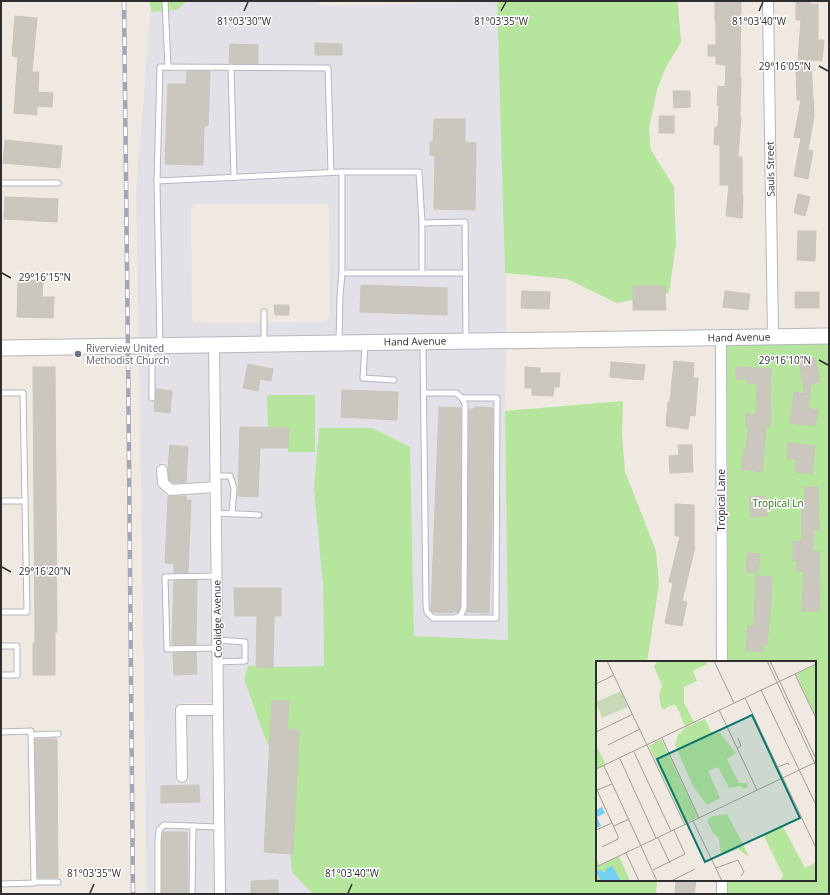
<svg xmlns="http://www.w3.org/2000/svg" width="830" height="895" font-family="'Open Sans',sans-serif">
<style>
.industrial{fill:#e3e1e8;fill-rule:evenodd}
.green{fill:#b6e59e}
.building{fill:#cbc7bf;stroke:#cbc5ba}
.lines{fill:none;stroke-linecap:round;stroke-linejoin:round}
.lane-casing{stroke:#b4b7c1;stroke-width:7}
.street-casing{stroke:#b4b7c1;stroke-width:12}
.secondary-casing{stroke:#b4b7c1;stroke-width:17}
.lane{stroke:#fff;stroke-width:5}
.street{stroke:#fff;stroke-width:10}
.secondary{stroke:#fff;stroke-width:15}
.rail-casing{stroke:#a3a6b8;stroke-width:4.5}
.rail{stroke:#fff;stroke-width:3;stroke-dasharray:9;stroke-linecap:butt}
.ticks{fill:none;stroke:#2e2e2e;stroke-width:1.5}
.worship-dot{fill:#6b7280;stroke:#fff;stroke-width:1.5}
.labels{text-anchor:middle;dominant-baseline:central;stroke-width:3;stroke-linejoin:round;paint-order:stroke}
.street-label{font-size:10px;fill:#2e2e2e;stroke:#fff}
.worship-label{font-size:10px;fill:#5b616d;stroke:#fff;text-anchor:start}
.park-label{font-size:10px;fill:#2c6e1b;stroke:#fff}
.inset-road{fill:none;stroke:#a29e99;stroke-width:1}
.view{fill:#0f766e;fill-opacity:0.15;stroke:#0f766e;stroke-width:2}
.inset-edge{fill:none;stroke:#2e2e2e;stroke-width:2}
.ticks-label{font-size:10px;text-anchor:middle;fill:#2e2e2e;stroke:#fff;stroke-width:3;stroke-linejoin:round;paint-order:stroke}
</style>
<rect width="100%" height="100%" fill="#efe9e1"/>
<g class="industrial">
<path d="M 187,1 L 318,1 L 319,4 L 323,6 L 491,2 L 497,1 L 505,273 L 506,273 L 506,334 L 219,337 L 139,339 L 136,191 L 151,8 L 152,12 L 177,10 ZM 197,204 L 325,204 L 328,206 L 329,209 L 330,315 L 328,320 L 324,322 L 197,323 L 194,322 L 192,318 L 191,211 L 193,206 Z"/>
<path d="M 506,347 L 505,411 L 508,640 L 414,636 L 410,447 L 323,585 L 324,667 L 276,667 L 249,666 L 244,679 L 262,730 L 289,797 L 292,872 L 313,894 L 226,894 L 220,350 Z"/>
<path d="M 208,351 L 209,481 L 173,484 L 169,479 L 167,462 L 155,465 L 157,485 L 159,488 L 166,495 L 170,497 L 209,494 L 211,703 L 182,703 L 175,711 L 176,784 L 188,783 L 187,716 L 212,716 L 214,894 L 147,894 L 139,352 Z"/>
</g>
<g class="green">
<path d="M 149,1 L 187,1 L 177,10 L 152,12 Z"/>
<path d="M 497,1 L 677,1 L 678,6 L 681,42 L 665,69 L 657,90 L 649,128 L 651,150 L 674,187 L 676,244 L 669,293 L 617,303 L 567,279 L 505,273 Z"/>
<path d="M 829,343 L 829,894 L 728,894 L 728,880 L 815,880 L 815,662 L 728,662 L 727,344 Z"/>
<path d="M 267,395 L 315,395 L 315,452 L 288,452 L 289,428 L 268,427 Z"/>
<path d="M 623,401 L 622,433 L 625,472 L 641,512 L 656,551 L 659,585 L 647,662 L 597,662 L 597,880 L 657,880 L 656,894 L 313,894 L 292,872 L 289,839 L 289,797 L 262,730 L 244,679 L 248,666 L 276,667 L 324,666 L 323,585 L 314,489 L 319,428 L 372,428 L 410,447 L 414,636 L 508,640 L 505,411 Z"/>
</g>
<g class="building">
<path d="M 715,1 L 741,1 L 740,77 L 741,77 L 740,117 L 741,117 L 738,157 L 742,157 L 742,196 L 743,196 L 742,218 L 726,216 L 729,185 L 720,185 L 720,145 L 714,144 L 715,127 L 718,127 L 719,105 L 717,105 L 718,86 L 725,87 L 726,65 L 716,64 L 716,56 L 708,56 L 708,45 L 716,45 L 716,23 L 715,23 Z"/>
<path d="M 796,1 L 810,1 L 810,4 L 818,4 L 818,40 L 824,40 L 822,61 L 811,60 L 814,116 L 808,150 L 813,151 L 808,179 L 794,176 L 801,138 L 794,137 L 801,100 L 797,100 L 796,72 L 797,72 L 801,20 L 796,20 Z"/>
<path d="M 15,16 L 37,18 L 32,72 L 39,72 L 38,92 L 53,93 L 52,107 L 37,106 L 37,115 L 14,113 L 18,57 L 12,56 Z"/>
<path d="M 315,43 L 342,44 L 342,55 L 315,55 Z"/>
<path d="M 230,44 L 258,45 L 258,64 L 229,63 Z"/>
<path d="M 187,71 L 210,71 L 208,126 L 204,126 L 203,165 L 165,164 L 168,84 L 186,84 Z"/>
<path d="M 673,91 L 690,91 L 690,107 L 674,108 Z"/>
<rect x="659" y="116" width="15" height="17"/>
<path d="M 434,119 L 465,119 L 465,142 L 476,143 L 475,210 L 434,209 L 435,156 L 430,155 L 430,142 L 433,142 Z"/>
<path d="M 5,140 L 62,146 L 60,168 L 3,163 Z"/>
<path d="M 798,194 L 810,197 L 805,216 L 794,213 Z"/>
<path d="M 5,197 L 58,199 L 57,222 L 4,219 Z"/>
<path d="M 798,231 L 816,231 L 815,261 L 797,260 Z"/>
<path d="M 18,280 L 43,281 L 42,297 L 54,297 L 53,318 L 17,317 Z"/>
<path d="M 361,285 L 447,288 L 447,315 L 360,312 Z"/>
<path d="M 633,286 L 665,286 L 666,310 L 633,310 Z"/>
<path d="M 522,291 L 550,292 L 549,309 L 521,308 Z"/>
<path d="M 725,291 L 750,294 L 748,310 L 723,307 Z"/>
<rect x="795" y="292" width="24" height="16"/>
<path d="M 274,305 L 289,305 L 289,315 L 275,315 Z"/>
<path d="M 815,358 L 820,382 L 811,384 L 808,409 L 818,410 L 815,426 L 790,423 L 794,392 L 805,394 L 799,361 Z"/>
<path d="M 674,361 L 694,363 L 693,378 L 698,378 L 695,416 L 690,415 L 688,429 L 666,426 L 668,402 L 670,402 Z"/>
<path d="M 611,362 L 645,365 L 643,380 L 610,377 Z"/>
<path d="M 248,364 L 273,369 L 271,381 L 260,379 L 258,391 L 243,388 Z"/>
<path d="M 33,367 L 55,367 L 57,632 L 55,632 L 55,675 L 33,675 L 33,643 L 35,643 Z"/>
<path d="M 525,367 L 540,368 L 540,373 L 560,373 L 559,387 L 554,387 L 553,396 L 532,395 L 532,388 L 525,388 Z"/>
<path d="M 736,367 L 771,369 L 770,397 L 771,397 L 770,427 L 766,427 L 762,472 L 742,469 L 744,449 L 746,449 L 749,426 L 746,426 L 746,414 L 756,414 L 757,384 L 747,383 L 748,379 L 736,379 Z"/>
<path d="M 156,389 L 172,391 L 170,413 L 154,411 L 155,401 L 156,398 Z"/>
<path d="M 342,390 L 398,392 L 397,420 L 341,417 Z"/>
<path d="M 439,407 L 461,408 L 460,607 L 458,612 L 452,612 L 452,613 L 433,612 L 431,610 Z"/>
<path d="M 475,407 L 493,408 L 492,527 L 489,613 L 467,612 L 468,608 L 469,409 L 475,409 Z"/>
<path d="M 240,427 L 289,428 L 288,448 L 260,448 L 258,497 L 238,496 Z"/>
<path d="M 788,443 L 815,446 L 812,474 L 795,472 L 796,459 L 787,458 Z"/>
<path d="M 170,445 L 188,447 L 186,482 L 173,483 L 169,480 L 168,469 Z"/>
<path d="M 678,445 L 692,445 L 693,472 L 670,473 L 669,456 L 679,455 Z"/>
<path d="M 805,487 L 818,487 L 819,530 L 813,530 L 813,551 L 819,551 L 819,583 L 820,583 L 819,611 L 802,611 L 804,571 L 797,571 L 797,561 L 793,561 L 793,541 L 802,541 L 802,503 L 805,503 Z"/>
<path d="M 168,496 L 186,496 L 186,500 L 191,500 L 188,573 L 174,573 L 174,564 L 165,563 Z"/>
<path d="M 765,496 L 767,516 L 751,517 L 749,497 Z"/>
<path d="M 675,504 L 694,505 L 694,547 L 695,547 L 682,601 L 687,602 L 682,626 L 665,623 L 673,583 L 669,582 L 680,536 L 675,536 Z"/>
<path d="M 747,553 L 760,554 L 758,573 L 746,572 Z"/>
<path d="M 756,576 L 772,577 L 770,611 L 767,645 L 763,644 L 762,652 L 746,650 L 748,626 L 754,626 Z"/>
<path d="M 197,580 L 196,644 L 173,645 L 172,643 L 174,581 Z"/>
<path d="M 234,588 L 281,588 L 281,616 L 274,616 L 273,668 L 256,667 L 257,616 L 235,616 Z"/>
<path d="M 196,652 L 197,674 L 174,675 L 173,653 Z"/>
<path d="M 272,701 L 289,701 L 287,729 L 299,730 L 293,854 L 264,852 Z"/>
<path d="M 35,739 L 57,739 L 58,878 L 38,878 Z"/>
<path d="M 199,785 L 200,802 L 161,803 L 161,786 Z"/>
<path d="M 163,832 L 187,832 L 188,894 L 162,894 L 162,841 Z"/>
<path d="M 278,880 L 278,894 L 251,894 L 251,881 Z"/>
<path d="M 676,880 L 696,880 L 694,894 L 675,894 Z"/>
</g>
<g class="lines">
<defs>
<g id="lane">
<path d="M 165,1 L 168,67"/>
<path d="M 231,67 L 234,177"/>
<path d="M 157,181 L 160,67 L 328,68 L 331,172"/>
<path d="M 1,183 L 58,183"/>
<path d="M 422,272 L 422,223"/>
<path d="M 342,273 L 464,273"/>
<path d="M 264,342 L 264,312"/>
<path d="M 339,343 L 340,296 L 342,273 L 342,172"/>
<path d="M 365,344 L 363,378 L 394,380"/>
<path d="M 160,345 L 157,181 L 342,172 L 419,172 L 422,223 L 465,222 L 466,340"/>
<path d="M 1,393 L 23,393 L 27,612 L 1,612"/>
<path d="M 424,393 L 456,393 L 462,398 L 465,404 L 464,608 L 461,615 L 455,618 L 433,618 L 427,612 L 426,605 L 423,350 L 424,344"/>
<path d="M 152,398 L 152,347"/>
<path d="M 215,476 L 230,476 L 234,488 L 232,514"/>
<path d="M 1,501 L 25,501"/>
<path d="M 215,513 L 259,515"/>
<path d="M 216,576 L 165,577 L 167,649 L 217,648"/>
<path d="M 456,618 L 496,618 L 497,398 L 462,398"/>
<path d="M 1,646 L 17,646 L 17,675 L 1,675"/>
<path d="M 217,662 L 245,661 L 245,642 L 217,640"/>
<path d="M 1,732 L 31,731 L 34,883 L 1,884"/>
<path d="M 31,735 L 58,734"/>
<path d="M 34,882 L 58,882"/>
<path d="M 158,894 L 158,841 L 159,830 L 164,825 L 219,827"/>
<path d="M 192,894 L 193,826"/>
</g>
<g id="street">
<path d="M 768,1 L 773,337"/>
<path d="M 721,338 L 722,662"/>
<path d="M 214,344 L 220,894"/>
<path d="M 162,470 L 163,483 L 171,490 L 215,487"/>
<path d="M 182,777 L 181,710 L 218,710"/>
<path d="M 722,880 L 722,894"/>
</g>
<path id="secondary" d="M 1,348 L 829,336"/>
</defs>
<use href="#lane" class="lane-casing"/>
<use href="#street" class="street-casing"/>
<use href="#secondary" class="secondary-casing"/>
<use href="#lane" class="lane"/>
<use href="#street" class="street"/>
<use href="#secondary" class="secondary"/>
<defs>
<path id="rail" d="M 124,1 L 128,355 L 133,894"/>
</defs>
<use href="#rail" class="rail-casing"/>
<use href="#rail" class="rail"/>
</g>
<path class="ticks" d="M 244,11 L 248,2M 501,11 L 506,2M 759,11 L 763,2M 819,66 L 828,71M 2,273 L 11,278M 819,360 L 828,365M 2,567 L 11,572M 90,893 L 94,884M 348,893 L 352,884"/>
<circle class="worship-dot" cx="78" cy="354" r="4"/>
<g class="labels">
<g class="street-label">
<text transform="translate(770 169) rotate(-91)">Sauls Street</text>
<text transform="translate(739 337) rotate(-1)">Hand Avenue</text>
<text transform="translate(415 341) rotate(-1)">Hand Avenue</text>
<text transform="translate(721 500) rotate(-90)">Tropical Lane</text>
<text transform="translate(217 619) rotate(-91)">Coolidge Avenue</text>
</g>
<g class="worship-label">
<text x="86" y="348">Riverview United<tspan x="86" dy="12">Methodist Church</tspan></text>
</g>
<g class="park-label">
<text x="778" y="503">Tropical Ln</text>
</g>
</g>
<g transform="translate(596 661)">
<rect width="220" height="220" fill="#efe9e1"/>
<path d="M 62,0 L 110,0 L 111,3 L 97,10 L 101,20 L 88,26 L 88,42 L 98,61 L 89,65 L 80,44 L 73,45 L 68,49 L 65,46 L 63,34 L 66,25 L 58,5 ZM 220,3 L 220,51 L 218,52 L 200,13 ZM 109,58 L 115,71 L 124,72 L 140,92 L 131,98 L 143,122 L 151,122 L 152,126 L 147,128 L 145,125 L 133,127 L 122,106 L 112,110 L 124,137 L 111,144 L 97,125 L 79,84 L 82,74 L 90,66 ZM 65,78 L 102,156 L 89,162 L 53,85 ZM 0,84 L 10,104 L 0,109 ZM 131,153 L 147,183 L 153,196 L 142,188 L 127,194 L 124,189 L 123,177 L 117,172 L 111,159 L 117,155 ZM 186,164 L 209,207 L 219,202 L 220,220 L 184,220 L 187,214 L 168,175 ZM 23,195 L 34,220 L 0,220 L 0,197 L 4,205 Z" fill="#b6e59e"/>
<path d="M 25,30 L 32,46 L 6,57 L 0,41 Z" fill="#c8d9b8"/>
<path d="M 6,146 L 9,152 L 1,156 L 5,165 L 0,167 L 0,149 ZM 16,205 L 25,220 L 5,220 L 0,210 L 5,209 L 8,212 L 11,207 Z" fill="#75cff0"/>
<path class="inset-road" d="M 11,0 L 89,164M 118,0 L 138,42M 171,0 L 220,105M 174,0 L 220,98M 199,13 L 220,57M 0,23 L 18,14M 165,29 L 220,144M 149,37 L 220,187M 123,49 L 161,129M 0,71 L 37,53M 66,77 L 103,157M 12,84 L 44,68M 141,87 L 145,85 L 142,77M 38,91 L 75,170M 24,98 L 60,177M 8,105 L 61,220M 182,106 L 192,102 L 193,104M 0,108 L 220,3M 0,127 L 22,175 L 22,178 L 6,186M 1,129 L 16,123M 97,160 L 126,220M 18,165 L 33,158M 0,169 L 16,162M 62,177 L 74,202M 30,192 L 43,220M 0,206 L 220,101M 120,207 L 142,199 L 148,211 L 145,215M 57,209 L 89,193 L 78,169M 75,220 L 99,208"/>
<path class="view" d="M 156,54 L 204,157 L 109,201 L 61,98 Z"/>
<rect width="220" height="220" class="inset-edge"/>
</g>
<g class="ticks-label">
<text x="244" y="25">81°03'30"W</text>
<text x="501" y="25">81°03'35"W</text>
<text x="759" y="25">81°03'40"W</text>
<text x="785" y="70">29°16'05"N</text>
<text x="45" y="281">29°16'15"N</text>
<text x="785" y="364">29°16'10"N</text>
<text x="45" y="575">29°16'20"N</text>
<text x="94" y="877">81°03'35"W</text>
<text x="352" y="877">81°03'40"W</text>
</g>
<rect width="830" height="895" fill="none" stroke="#2e2e2e" stroke-width="4"/>
</svg>
